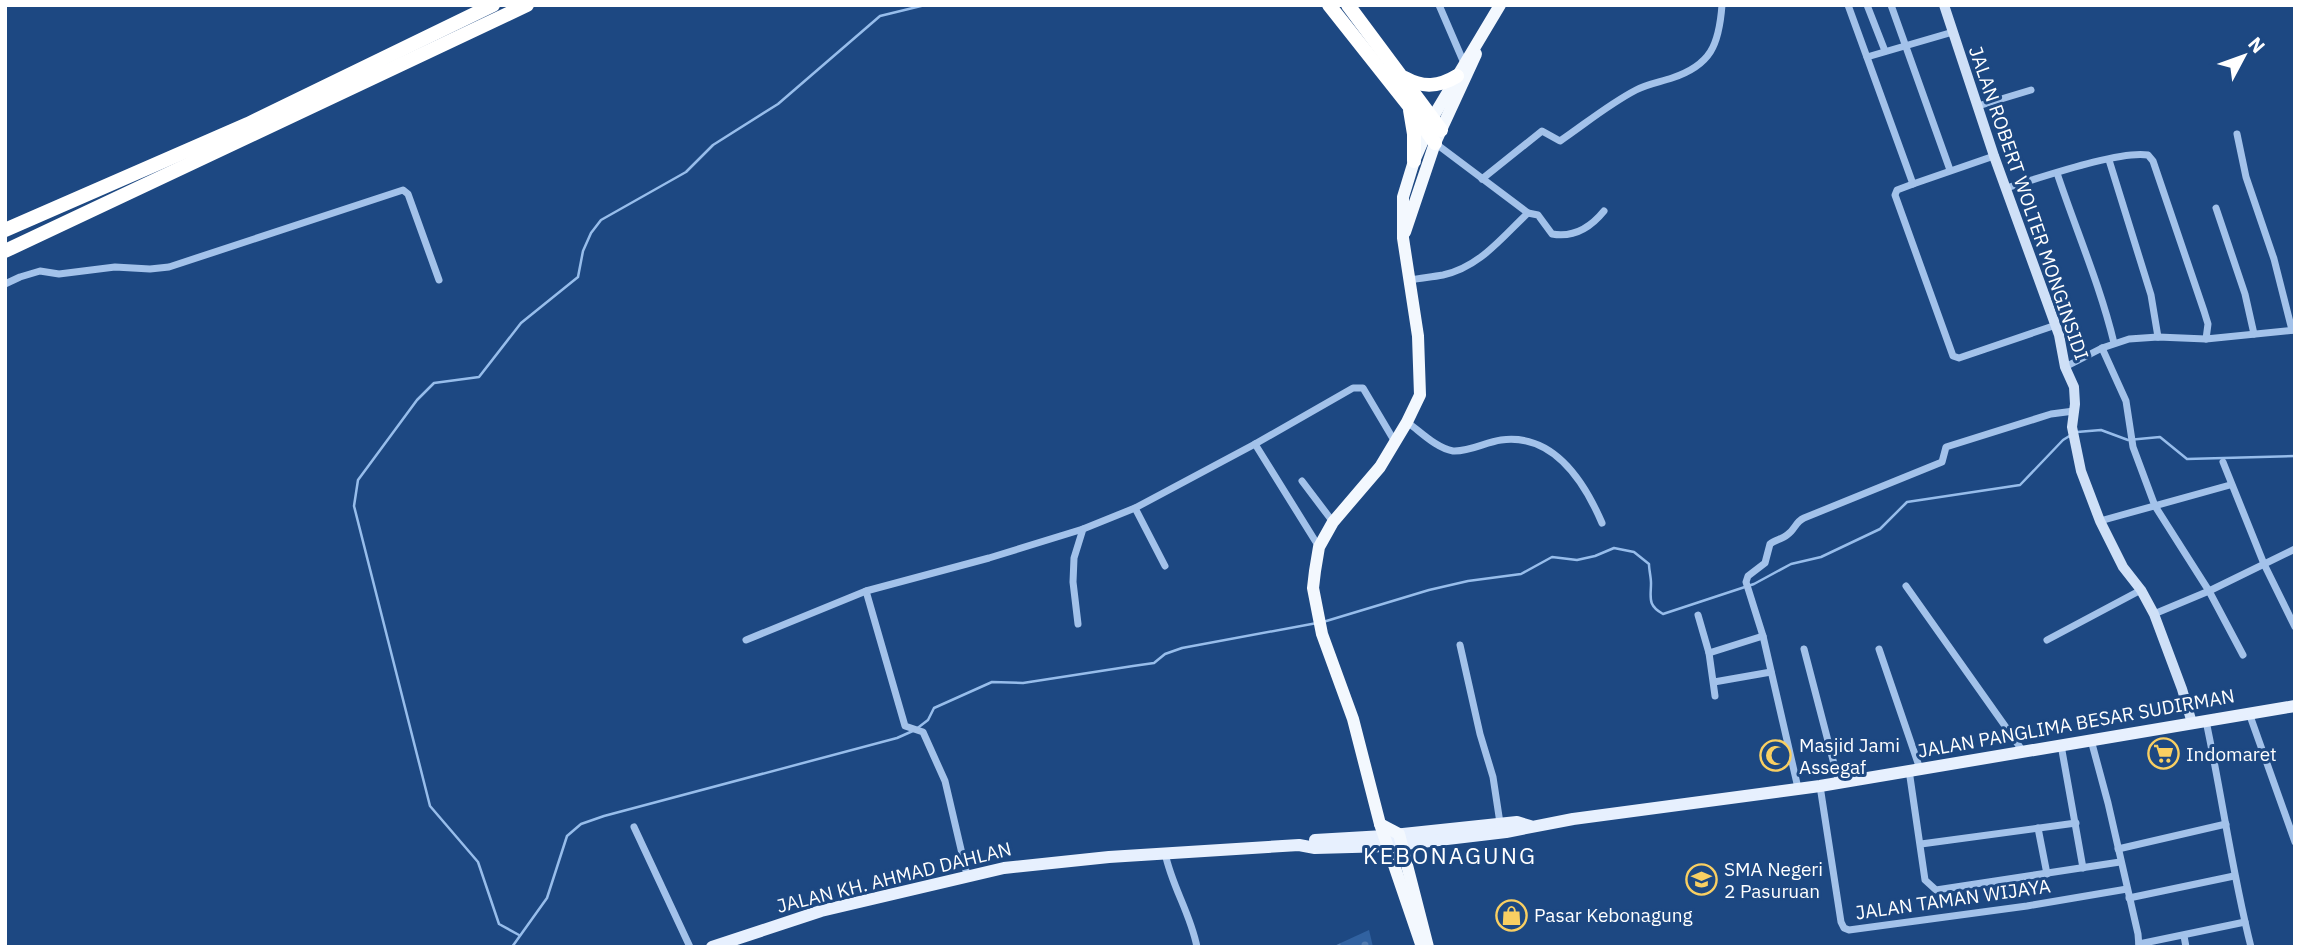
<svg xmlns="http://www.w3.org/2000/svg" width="2300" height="952" font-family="'IBM Plex Sans',sans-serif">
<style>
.cemetery{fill:url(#cemetery-stones)}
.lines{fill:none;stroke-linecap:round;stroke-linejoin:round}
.stream{stroke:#97bdeb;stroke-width:2.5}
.minor{stroke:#a3c2ea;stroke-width:7}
.secondary{stroke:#cfe0f7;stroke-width:10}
.primary{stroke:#e7f0fe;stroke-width:12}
.trunk{stroke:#f3f8fe;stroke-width:12}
.motorway{stroke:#fff;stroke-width:14}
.labels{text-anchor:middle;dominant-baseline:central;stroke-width:6;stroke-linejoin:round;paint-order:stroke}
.street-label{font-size:19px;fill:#fff;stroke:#1d4882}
.poi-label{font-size:19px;fill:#fff;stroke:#1d4882;text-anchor:start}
.quarter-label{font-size:23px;letter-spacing:2px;fill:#fff;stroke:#1d4882}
</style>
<defs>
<pattern id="cemetery-stones" width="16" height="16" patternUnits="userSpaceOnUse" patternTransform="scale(1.75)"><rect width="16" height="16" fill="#3162a1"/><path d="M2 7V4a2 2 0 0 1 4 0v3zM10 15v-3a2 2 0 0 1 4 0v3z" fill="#507aaf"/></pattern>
</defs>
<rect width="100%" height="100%" fill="#1d4882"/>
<path class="cemetery" d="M 1369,930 L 1373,947 L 1332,947 Z"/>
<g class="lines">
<g class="stream">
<path d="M 2077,432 L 2101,430 L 2128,440 L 2160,437 L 2187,459 L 2295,456"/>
<path d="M 1323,622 L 1429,590 L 1468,581 L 1521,574 L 1552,557 L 1577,560 L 1595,556 L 1614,548 L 1634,552 L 1649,564 C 1649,570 1651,577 1651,583 C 1651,598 1647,605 1663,614 L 1754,584 L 1791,564 L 1821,557 L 1880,529 L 1907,502 L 2020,485 L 2063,440 L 2071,435"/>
<path d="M 519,935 L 499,924 L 478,862 L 430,806 L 354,506 L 358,480 L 417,400 L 434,383 L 479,377 L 521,323 L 578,277 L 583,251 L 591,233 L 601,220 L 686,172 L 713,145 L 778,104 L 880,16 L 925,5"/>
<path d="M 512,947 L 547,898 L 567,836 L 581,824 L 604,816 L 897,738 L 915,730 L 928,720 L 934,708 L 992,682 L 1023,683 L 1133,666 L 1154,663 L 1165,654 L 1182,648 L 1317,623"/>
</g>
<g class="minor">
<path d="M 1439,5 L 1464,63"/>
<path d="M 1848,5 L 1913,184 L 1897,190 L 1895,195 L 1953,356 L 1959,358 L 2056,325"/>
<path d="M 1867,5 L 1885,51"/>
<path d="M 1891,5 L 1950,170"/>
<path d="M 1867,57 L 1953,32"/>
<path d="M 1978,106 L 2031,90"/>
<path d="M 2237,134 L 2246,177 L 2274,259 L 2292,330"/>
<path d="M 1435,143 L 1528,213 L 1538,215 L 1552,234 C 1574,238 1591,227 1604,211"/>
<path d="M 2109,160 L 2151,295 L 2158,337"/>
<path d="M 2057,173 C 2076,230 2100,285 2114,343"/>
<path d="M 1482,179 L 1542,131 L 1560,141 C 1585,124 1609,104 1636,90 C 1647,84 1660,82 1672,78 C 1711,65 1719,45 1722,5"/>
<path d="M 1913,184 L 1994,156"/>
<path d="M 2006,188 C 2037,179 2119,150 2148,155 L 2153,161 L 2204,311 L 2208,324 L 2206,339"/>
<path d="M 2216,208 L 2245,294 L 2254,334"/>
<path d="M 1410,280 C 1421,278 1432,277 1443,275 C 1480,267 1502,237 1528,213"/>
<path d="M 5,284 L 20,277 L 40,271 L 59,274 L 115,267 L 150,269 L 169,267 L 403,190 L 408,194 L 439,280"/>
<path d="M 2102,348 L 2126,401 L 2133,447 L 2155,506 L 2209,591 L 2243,655"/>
<path d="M 2065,367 L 2102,348 L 2129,339 L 2158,337 L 2206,339 L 2295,330"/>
<path d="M 1407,422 C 1421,432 1436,448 1453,451 C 1469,452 1486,442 1501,440 C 1553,433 1584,481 1602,523"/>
<path d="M 1255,444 L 1319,547"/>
<path d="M 2223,462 L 2264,564 L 2295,627"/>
<path d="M 1302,481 L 1333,522"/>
<path d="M 2100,521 L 2230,485"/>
<path d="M 1165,566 L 1135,508 L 1255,444 L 1353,388 L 1363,388 L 1395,442"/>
<path d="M 1906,586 L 2022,750"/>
<path d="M 866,591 L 905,726 L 923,732 L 945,781 L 967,875"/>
<path d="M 2154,614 L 2209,591 L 2295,549"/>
<path d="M 1698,615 L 1709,653 L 1715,696"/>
<path d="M 1078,624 L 1073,582 L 1074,558 L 1083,529 L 1135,508"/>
<path d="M 746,640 L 866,591 L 989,558 L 1083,529"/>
<path d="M 2047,640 L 2141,590"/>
<path d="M 1460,645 L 1480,734 L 1493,777 L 1500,823"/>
<path d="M 1804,649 L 1839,783"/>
<path d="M 1879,649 L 1920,769"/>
<path d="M 1709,653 L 1763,636"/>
<path d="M 1714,682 L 1771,672"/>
<path d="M 2249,713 L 2295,842"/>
<path d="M 2206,721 C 2222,796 2232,872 2251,947"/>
<path d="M 2091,740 L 2108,803 L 2138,934 L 2139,947"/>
<path d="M 2061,745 L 2083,868"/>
<path d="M 1909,770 L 1925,880 L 1936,890 L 2120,862"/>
<path d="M 1820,786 L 1841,922 L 1844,928 L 1849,930 L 2027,906 L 2127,889"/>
<path d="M 1798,788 L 1763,636 L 1746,582 L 1748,576 L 1765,563 L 1770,544 C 1775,540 1782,539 1787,535 C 1795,530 1795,522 1804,518 L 1942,462 L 1946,447 L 2051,414 L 2074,411"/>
<path d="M 634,827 L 690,947"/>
<path d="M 2038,828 L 2047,874"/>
<path d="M 1921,844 L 2076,823"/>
<path d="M 2118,849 L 2226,824"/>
<path d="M 1165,853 C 1172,887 1190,912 1197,947"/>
<path d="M 2129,898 L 2234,876"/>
<path d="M 2184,936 L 2186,947"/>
<path d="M 2139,944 L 2245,922"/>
</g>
<path class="secondary" d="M 1944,5 L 1994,156 L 2059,335 L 2065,367 L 2074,387 L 2075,404 L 2072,427 L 2081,471 L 2100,521 L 2123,567 L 2141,590 L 2154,614 L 2182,689 L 2192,723"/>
<g class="primary">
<path d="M 1315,840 L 1384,836 L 1517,822 L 1530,826"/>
<path d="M 712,947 L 821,911 L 1004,868 L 1109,857 L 1299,845 L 1315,848 L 1388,846 L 1506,832 L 1573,819 L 1820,786 L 2295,706"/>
</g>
<g class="trunk">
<path d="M 1405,232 L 1435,143 L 1476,54"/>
<path d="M 1380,824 L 1399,834 L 1428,947"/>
<path d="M 1422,947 L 1380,824 L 1353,719 L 1322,634 L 1313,588 L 1315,571 L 1319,547 L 1333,522 L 1380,467 L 1407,422 L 1420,395 L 1418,336 L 1403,238 L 1403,197 L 1414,161 L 1433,117 L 1500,5"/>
</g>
<g class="motorway">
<path d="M 1329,5 L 1409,106 L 1435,143"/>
<path d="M 1348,5 L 1441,130"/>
<path d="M 1405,78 C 1423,88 1439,87 1457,76"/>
<path d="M 1410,110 L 1414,134 L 1414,161"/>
<path d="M 5,230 L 248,124 L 493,5"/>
<path d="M 5,251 L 527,5"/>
</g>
</g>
<defs>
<symbol id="supermarket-ring" viewBox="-11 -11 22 22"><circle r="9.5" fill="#1d4882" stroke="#f9cf62" stroke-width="1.5"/><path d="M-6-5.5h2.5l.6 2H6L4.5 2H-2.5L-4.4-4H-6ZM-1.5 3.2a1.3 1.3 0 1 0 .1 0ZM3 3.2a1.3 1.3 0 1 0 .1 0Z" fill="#f9cf62"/></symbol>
<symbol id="mosque-ring" viewBox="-11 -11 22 22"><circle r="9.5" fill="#1d4882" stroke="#f9cf62" stroke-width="1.5"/><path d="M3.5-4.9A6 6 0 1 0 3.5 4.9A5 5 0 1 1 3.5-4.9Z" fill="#f9cf62"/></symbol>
<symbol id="university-ring" viewBox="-11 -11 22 22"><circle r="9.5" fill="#1d4882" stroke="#f9cf62" stroke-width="1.5"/><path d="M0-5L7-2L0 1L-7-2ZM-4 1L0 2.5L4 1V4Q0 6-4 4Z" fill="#f9cf62"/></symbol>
<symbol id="shop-ring" viewBox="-11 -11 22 22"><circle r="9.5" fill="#1d4882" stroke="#f9cf62" stroke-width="1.5"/><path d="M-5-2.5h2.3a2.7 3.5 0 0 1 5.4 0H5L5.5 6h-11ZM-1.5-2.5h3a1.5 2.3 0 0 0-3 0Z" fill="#f9cf62"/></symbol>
</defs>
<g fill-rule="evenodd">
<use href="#supermarket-ring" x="2146" y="736" width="35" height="35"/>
<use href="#mosque-ring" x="1758" y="738" width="35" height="35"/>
<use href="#university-ring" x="1684" y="862" width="35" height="35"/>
<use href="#shop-ring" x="1494" y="898" width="35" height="35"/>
</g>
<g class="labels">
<g class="street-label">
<text transform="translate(2029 203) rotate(71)">JALAN ROBERT WOLTER MONGINSIDI</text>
<text transform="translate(2076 723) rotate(-10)">JALAN PANGLIMA BESAR SUDIRMAN</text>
<text transform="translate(894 877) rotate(-14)">JALAN KH. AHMAD DAHLAN</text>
<text transform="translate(1953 899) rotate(-8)">JALAN TAMAN WIJAYA</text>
</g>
<g class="poi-label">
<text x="1799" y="745">Masjid Jami<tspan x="1799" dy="22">Assegaf</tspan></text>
<text x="2186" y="754">Indomaret</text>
<text x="1724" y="869">SMA Negeri<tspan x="1724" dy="22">2 Pasuruan</tspan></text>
<text x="1534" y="915">Pasar Kebonagung</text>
</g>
<g class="quarter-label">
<text x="1450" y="855">KEBONAGUNG</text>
</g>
</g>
<rect width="2300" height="952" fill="none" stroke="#ffffff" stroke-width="14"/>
<g transform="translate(2244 56) rotate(49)" stroke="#1d4882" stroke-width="5" paint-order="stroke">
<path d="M0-5L12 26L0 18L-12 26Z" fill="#ffffff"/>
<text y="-10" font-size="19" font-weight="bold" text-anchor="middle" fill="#ffffff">N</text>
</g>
</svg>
